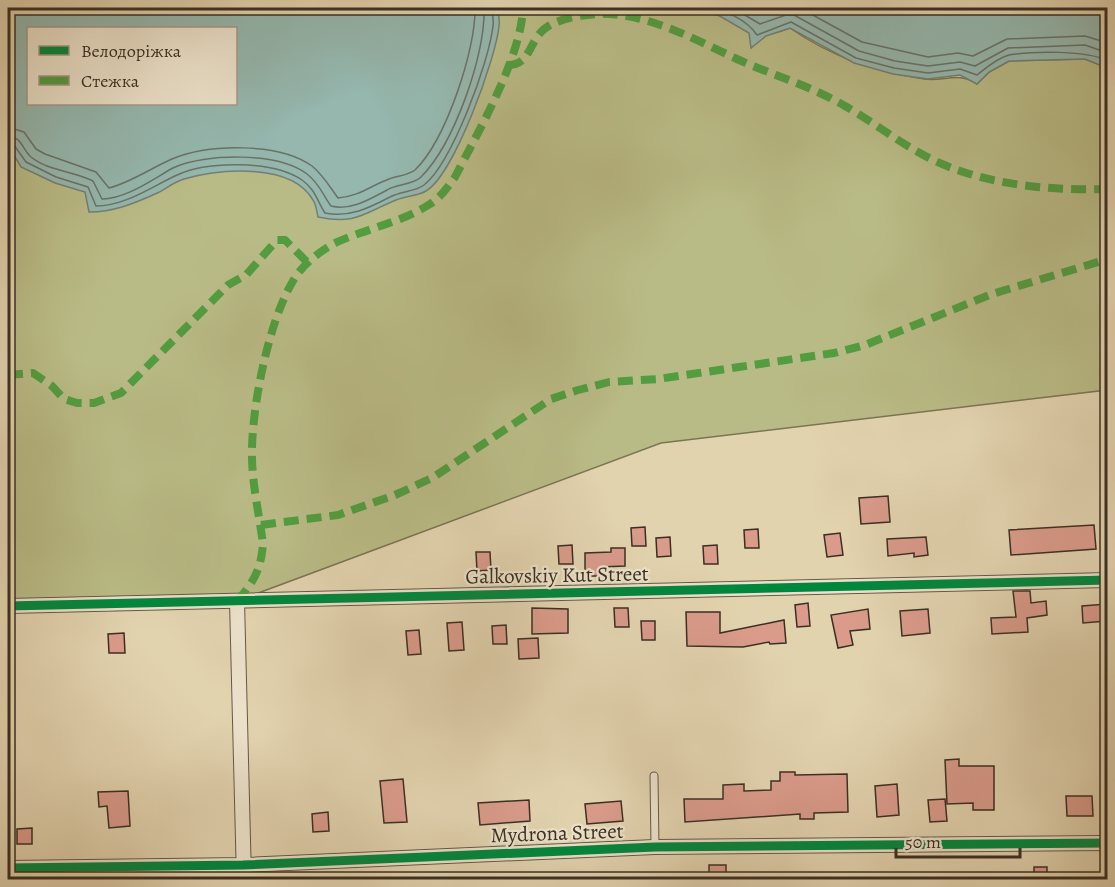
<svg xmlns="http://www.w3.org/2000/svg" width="1115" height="887" font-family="Alegreya,serif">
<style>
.green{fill:#b9bb86;stroke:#7a7554;stroke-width:1.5;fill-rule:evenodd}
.water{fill:#95b7ae;stroke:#718176;stroke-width:1.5;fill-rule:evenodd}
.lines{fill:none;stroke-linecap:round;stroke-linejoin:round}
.shore{stroke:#687368;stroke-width:1.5}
.building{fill:#da9b8b;stroke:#3b2f23;stroke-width:1.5}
.lane-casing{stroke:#655846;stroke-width:9}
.street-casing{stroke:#655846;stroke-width:16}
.lane{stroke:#ece2cb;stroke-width:7}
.street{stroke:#ece2cb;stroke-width:14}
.quiet{stroke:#529d40;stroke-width:8;stroke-dasharray:15 8;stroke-linecap:butt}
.cycleway-casing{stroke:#ece2cb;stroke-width:13}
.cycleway{stroke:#00873e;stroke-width:9}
.labels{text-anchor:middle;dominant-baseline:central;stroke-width:4.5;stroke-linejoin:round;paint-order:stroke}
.street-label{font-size:21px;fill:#3b2f23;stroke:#ece2cb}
</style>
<rect width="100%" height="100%" fill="#e2d3af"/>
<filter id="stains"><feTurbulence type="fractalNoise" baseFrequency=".00333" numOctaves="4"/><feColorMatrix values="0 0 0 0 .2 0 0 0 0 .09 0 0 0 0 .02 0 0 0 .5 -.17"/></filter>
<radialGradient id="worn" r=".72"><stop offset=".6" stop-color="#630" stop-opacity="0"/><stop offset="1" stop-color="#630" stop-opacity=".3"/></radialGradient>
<path class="green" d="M 8,8 L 665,8 C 682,11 700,10 717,15 C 755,24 741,46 790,28 C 830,56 875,72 924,79 C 944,82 959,71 977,84 L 989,72 L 1009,61 L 1085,59 L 1108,68 L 1107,390 L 661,443 L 237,601 L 8,606 ZM 28,28 L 236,28 L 236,104 L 28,104 Z"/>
<g class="water">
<path d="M 8,8 L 498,8 C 498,13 500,20 499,26 C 496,58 454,175 426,191 C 418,196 405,196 396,200 C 364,213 356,225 318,217 C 317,212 316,204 313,200 C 291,162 219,169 184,179 C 173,182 165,190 155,194 C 133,204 113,212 89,212 L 85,192 L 55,183 L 21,167 L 8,145 ZM 28,28 L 236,28 L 236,104 L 28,104 Z"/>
<path d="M 665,8 L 1107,8 L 1107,68 L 1085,59 L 1009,61 L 989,72 L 977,84 L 960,75 L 928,79 L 893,74 L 854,63 L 790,28 L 766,36 L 751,48 L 749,33 L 718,15 Z"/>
</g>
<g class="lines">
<g class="shore">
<path d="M 708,8 C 726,10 747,20 757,35 L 791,22 L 856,58 L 894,68 L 928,73 L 960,69 L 977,75 C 986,68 997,58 1009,55 C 1033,51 1087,50 1108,61"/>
<path d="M 733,8 L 760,24 L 786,15 L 794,15 L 859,51 L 895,61 L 928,66 L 960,62 L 975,66 L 1008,48 L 1085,45 L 1108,53"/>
<path d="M 800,8 L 862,42 L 928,57 L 958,53 L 973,56 L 1007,39 L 1085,36 L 1108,43"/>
<path d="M 8,127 L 24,132 L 36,149 L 45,154 L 96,172 L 109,188 C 132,182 151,168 172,159 C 208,144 279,142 312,166 C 323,175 330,187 338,198 C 360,196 370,186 389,179 C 397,176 409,175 415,170 C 446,140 476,49 475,8"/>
<path d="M 8,136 C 22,137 22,149 31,157 C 48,171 74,171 93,181 L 102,199 C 126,199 153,179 173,168 C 205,153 278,152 307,174 C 319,183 323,195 331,206 C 351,211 370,199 387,190 C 396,184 413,185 421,177 C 454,144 486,54 484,8"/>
<path d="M 8,144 L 14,145 L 26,162 L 56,177 L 88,187 L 96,206 C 125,206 151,187 177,175 C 207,161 273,160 302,180 C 316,190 317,201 325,213 C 349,218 369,208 390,197 C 400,191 415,192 424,185 C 452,163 489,62 493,26 C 494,20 492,13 492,8"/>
</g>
</g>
<g class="building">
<path d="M 888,496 L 890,522 L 861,524 L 859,498 Z"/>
<path d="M 1094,525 L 1096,549 L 1011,555 L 1009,530 Z"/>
<path d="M 645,527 L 646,546 L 632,546 L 631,528 Z"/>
<path d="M 758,529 L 759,548 L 745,548 L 744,530 Z"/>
<path d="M 840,533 L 843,555 L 827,557 L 824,535 Z"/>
<path d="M 670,537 L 671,556 L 657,557 L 656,538 Z"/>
<path d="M 926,537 L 928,555 L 914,557 L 914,553 L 888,556 L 887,539 Z"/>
<path d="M 572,545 L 573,564 L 559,564 L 558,546 Z"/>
<path d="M 717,545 L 718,564 L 704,564 L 703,546 Z"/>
<path d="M 611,548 L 625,548 L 625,566 L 601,567 L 601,576 L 585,576 L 585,553 L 611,552 Z"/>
<path d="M 476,552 L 490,552 L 491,570 L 477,571 Z"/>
<path d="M 1013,591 L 1030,591 L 1031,603 L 1046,601 L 1047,615 L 1027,618 L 1028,632 L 992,634 L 991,618 L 1016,617 Z"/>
<path d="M 808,603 L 810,626 L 797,627 L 795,605 Z"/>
<path d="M 1107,604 L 1107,621 L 1083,623 L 1082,606 Z"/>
<path d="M 532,608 L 568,609 L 568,633 L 532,634 Z"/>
<path d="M 614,608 L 628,608 L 629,627 L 615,627 Z"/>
<path d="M 868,609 L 870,629 L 850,631 L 853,645 L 838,648 L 831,615 Z"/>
<path d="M 928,609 L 930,633 L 902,636 L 900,611 Z"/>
<path d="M 686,612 L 720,612 L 720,633 L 784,620 L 786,643 L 770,644 L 769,642 L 743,647 L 687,646 Z"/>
<path d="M 641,621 L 655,621 L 655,640 L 642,640 Z"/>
<path d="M 462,622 L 464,650 L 449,651 L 447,623 Z"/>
<path d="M 506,625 L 507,644 L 493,644 L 492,626 Z"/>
<path d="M 419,630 L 421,654 L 408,655 L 406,631 Z"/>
<path d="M 124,633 L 125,653 L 109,653 L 108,634 Z"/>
<path d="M 538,638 L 539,658 L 519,659 L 518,639 Z"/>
<path d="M 959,759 L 959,766 L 994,766 L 994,810 L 973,810 L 973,803 L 947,804 L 945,760 Z"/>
<path d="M 780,772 L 795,772 L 795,775 L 847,774 L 848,812 L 814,813 L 814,819 L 800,819 L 800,814 L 685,822 L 684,799 L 723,799 L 723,785 L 744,784 L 744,791 L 771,790 L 771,781 L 780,781 Z"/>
<path d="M 403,779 L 407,822 L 384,823 L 380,781 Z"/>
<path d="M 897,784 L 899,815 L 877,817 L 875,786 Z"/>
<path d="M 128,791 L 130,826 L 109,828 L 107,806 L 99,807 L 98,792 Z"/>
<path d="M 1066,796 L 1092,796 L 1093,816 L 1067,816 Z"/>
<path d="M 945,799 L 947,821 L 930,822 L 928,800 Z"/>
<path d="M 529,800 L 530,821 L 480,825 L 478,803 Z"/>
<path d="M 621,801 L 623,821 L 587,824 L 585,804 Z"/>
<path d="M 328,812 L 329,831 L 313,832 L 312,814 Z"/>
<path d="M 32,828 L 32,844 L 17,844 L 17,829 Z"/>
<rect x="709" y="865" width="17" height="14"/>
<rect x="1034" y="867" width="13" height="12"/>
</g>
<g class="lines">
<defs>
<path id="lane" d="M 654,776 L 655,847"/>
<g id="street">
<path d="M 237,601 L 244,880"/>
<path d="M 8,606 L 1108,580"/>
<path d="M 8,868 L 243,865 L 655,847 L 1108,843"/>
</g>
</defs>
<use href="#lane" class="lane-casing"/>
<use href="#street" class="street-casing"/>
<use href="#lane" class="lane"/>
<use href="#street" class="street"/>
<g class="quiet">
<path d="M 508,65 C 532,65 529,38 547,27 C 562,17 591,13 609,14 C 653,16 698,41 737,59 C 772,75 811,86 845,106 C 870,120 893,138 918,152 C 973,184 1045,191 1108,189"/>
<path d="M 8,375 L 33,373 L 52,386 L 64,399 L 77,403 L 94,403 L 121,393 L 228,285 L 246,275 L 277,240 L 285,240 L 308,263"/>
<path d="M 261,525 L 338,515 L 395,495 L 432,478 L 551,399 L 578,390 L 609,382 L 658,379 L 834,353 L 865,345 L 992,294 L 1108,259"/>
<path d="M 237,601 C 254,582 261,569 263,544 C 259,513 251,480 252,448 C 253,402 269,321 293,281 C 301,266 319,252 333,244 C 364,229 401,223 430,204 C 440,198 448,187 455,177 C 478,132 521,58 523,8"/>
</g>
<defs>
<g id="cycleway">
<path d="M 8,606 L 1108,580"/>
<path d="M 8,868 L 243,865 L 655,847 L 1108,843"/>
</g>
</defs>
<use href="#cycleway" class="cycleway-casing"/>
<use href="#cycleway" class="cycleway"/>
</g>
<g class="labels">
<g class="street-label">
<text transform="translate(557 575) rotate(-1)">Galkovskiy Kut Street</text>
<text transform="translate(557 833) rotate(-2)">Mydrona Street</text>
</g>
</g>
<rect width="1115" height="887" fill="none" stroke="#e2d3af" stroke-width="30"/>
<rect x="9" y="9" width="1097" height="869" fill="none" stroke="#3b2f23" stroke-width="3"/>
<rect x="15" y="15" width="1085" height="857" fill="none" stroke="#3b2f23" stroke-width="1.5"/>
<rect x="27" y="27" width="210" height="78" fill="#ece2cb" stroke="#a59a88" stroke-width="1.5"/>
<rect x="39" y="46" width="30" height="9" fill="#00873e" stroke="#a59a88" stroke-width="1.5"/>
<text x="81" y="57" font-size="18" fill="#3b2f23">Велодоріжка</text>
<rect x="39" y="76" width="30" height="9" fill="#529d40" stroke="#a59a88" stroke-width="1.5"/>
<text x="81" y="87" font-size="18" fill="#3b2f23">Стежка</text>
<path d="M896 848v9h124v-9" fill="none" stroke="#3b2f23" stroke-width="3"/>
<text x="905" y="848" font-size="18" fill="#3b2f23" stroke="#ece2cb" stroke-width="4.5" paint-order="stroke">50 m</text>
<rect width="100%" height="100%" filter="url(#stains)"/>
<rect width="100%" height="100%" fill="url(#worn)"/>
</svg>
